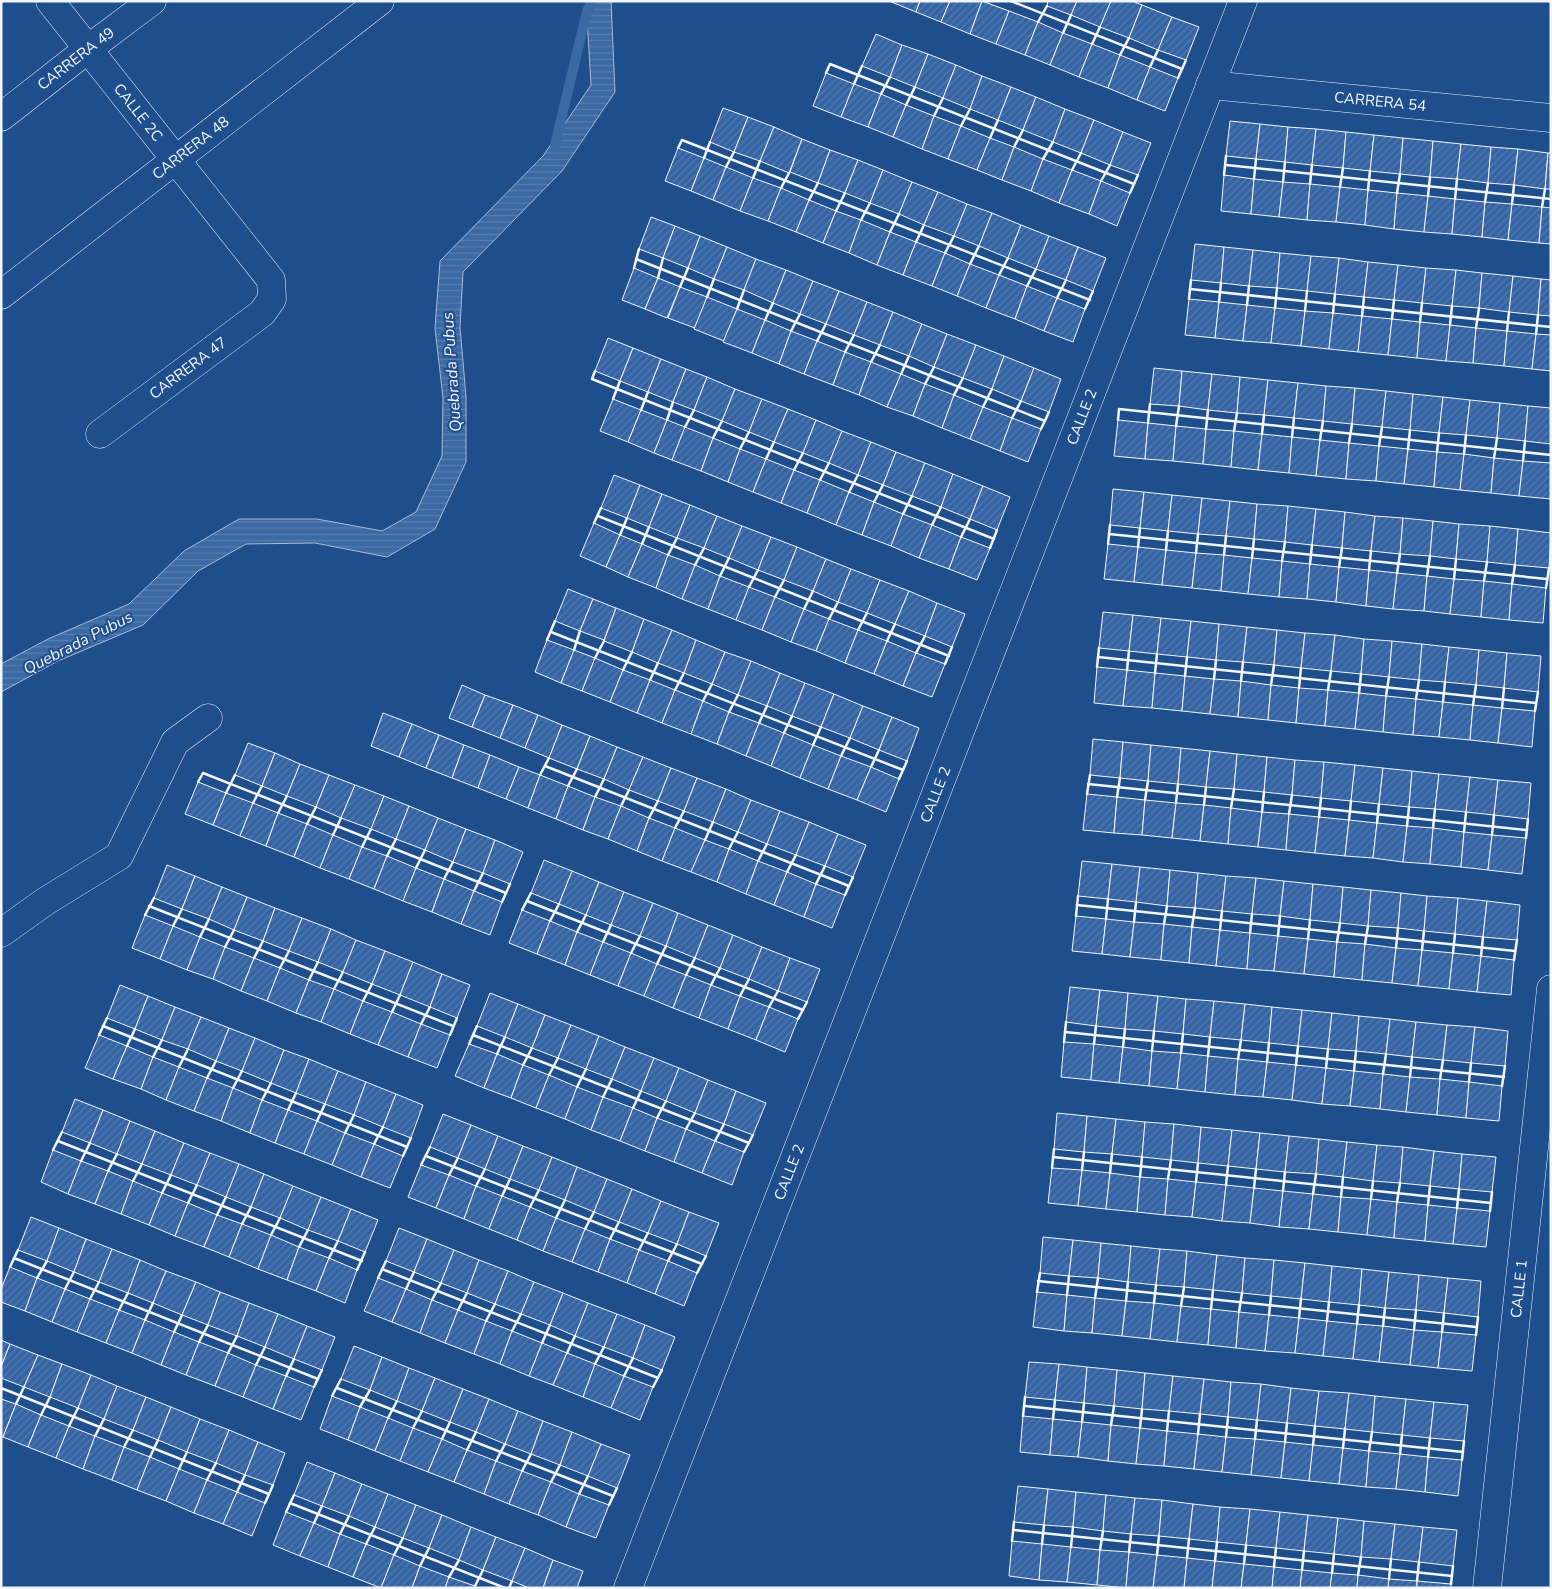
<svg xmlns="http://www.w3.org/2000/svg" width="1552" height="1589" font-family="'Nunito Sans',sans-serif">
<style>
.water{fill:url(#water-rules);stroke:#a8bbd7}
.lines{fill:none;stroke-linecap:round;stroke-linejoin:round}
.stream{stroke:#3b69a3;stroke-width:10}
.building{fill:url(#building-hatch);stroke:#f2f6ff}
.street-casing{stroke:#f2f6ff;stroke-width:29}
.street{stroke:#1f4e8c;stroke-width:28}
.wall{stroke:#f2f6ff;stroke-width:2.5}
.labels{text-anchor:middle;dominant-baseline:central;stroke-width:4;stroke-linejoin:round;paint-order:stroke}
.street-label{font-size:15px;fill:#f2f6ff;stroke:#1f4e8c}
.water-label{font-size:16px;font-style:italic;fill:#f2f6ff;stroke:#1f4e8c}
</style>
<defs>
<pattern id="water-rules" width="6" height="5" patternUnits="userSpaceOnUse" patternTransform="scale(1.25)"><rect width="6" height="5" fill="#3b69a3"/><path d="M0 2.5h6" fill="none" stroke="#587fb1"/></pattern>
<pattern id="building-hatch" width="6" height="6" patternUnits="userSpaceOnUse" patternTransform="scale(1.25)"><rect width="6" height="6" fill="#3563a3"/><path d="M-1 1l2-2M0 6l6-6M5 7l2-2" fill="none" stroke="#537ab1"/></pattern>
</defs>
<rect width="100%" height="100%" fill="#1f4e8c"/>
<path class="water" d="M 586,1 L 611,1 L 615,92 L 562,171 L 463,272 L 460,327 L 466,397 L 466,462 L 435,529 L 387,557 L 315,543 L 246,544 L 198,571 L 143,625 L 58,661 L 1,692 L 1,664 L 48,639 L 129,604 L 184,551 L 239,519 L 317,519 L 382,531 L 416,512 L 442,456 L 443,398 L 435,328 L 440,261 L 543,156 L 591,85 Z"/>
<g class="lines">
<path class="stream" d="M 555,145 L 587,11 L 592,1"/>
</g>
<g class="building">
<path d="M 889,1 L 920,1 L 916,12 Z"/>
<path d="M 920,1 L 950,1 L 941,22 L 916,12 Z"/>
<path d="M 950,1 L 982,1 L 970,34 L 941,22 Z"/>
<path d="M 982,1 L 1009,11 L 996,44 L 970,34 Z"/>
<path d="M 1048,1 L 1077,1 L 1071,15 L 1047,6 Z"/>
<path d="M 1077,1 L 1111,1 L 1100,27 L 1071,15 Z"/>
<path d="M 1111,1 L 1132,1 L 1142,5 L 1129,38 L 1100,27 Z"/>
<path d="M 1142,5 L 1172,17 L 1158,50 L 1129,38 Z"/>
<path d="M 1009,11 L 1038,22 L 1025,55 L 996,44 Z"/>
<path d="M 1172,17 L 1199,27 L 1186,60 L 1158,50 Z"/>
<path d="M 1038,22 L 1063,33 L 1050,65 L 1025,55 Z"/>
<path d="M 1063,33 L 1092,44 L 1079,77 L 1050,65 Z"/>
<path d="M 876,34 L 902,45 L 890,77 L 862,66 Z"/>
<path d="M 1092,44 L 1120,55 L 1108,88 L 1079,77 Z"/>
<path d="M 902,45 L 928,54 L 915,87 L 890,77 Z"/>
<path d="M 928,54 L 956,65 L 943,98 L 915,87 Z"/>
<path d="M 1120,55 L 1150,67 L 1137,100 L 1108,88 Z"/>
<path d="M 956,65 L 982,76 L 970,109 L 943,98 Z"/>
<path d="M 1150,67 L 1178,78 L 1165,111 L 1137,100 Z"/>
<path d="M 826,73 L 854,84 L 841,117 L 813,106 Z"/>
<path d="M 982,76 L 1011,87 L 998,120 L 970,109 Z"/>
<path d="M 854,84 L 881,94 L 868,127 L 841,117 Z"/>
<path d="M 1011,87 L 1036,97 L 1023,130 L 998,120 Z"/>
<path d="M 881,94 L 906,105 L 893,137 L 868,127 Z"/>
<path d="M 1036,97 L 1065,109 L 1053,142 L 1023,130 Z"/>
<path d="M 906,105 L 934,116 L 922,149 L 893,137 Z"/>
<path d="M 723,108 L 748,117 L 734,152 L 710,142 Z"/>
<path d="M 1065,109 L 1094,120 L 1081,153 L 1053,142 Z"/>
<path d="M 934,116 L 961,126 L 948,159 L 922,149 Z"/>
<path d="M 748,117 L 774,127 L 760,161 L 734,152 Z"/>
<path d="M 1094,120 L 1123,132 L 1110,165 L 1081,153 Z"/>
<path d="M 1230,121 L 1260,124 L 1256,159 L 1226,156 Z"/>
<path d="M 1260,124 L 1288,127 L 1285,162 L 1256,159 Z"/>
<path d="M 961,126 L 990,138 L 977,170 L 948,159 Z"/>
<path d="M 774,127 L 802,139 L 789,173 L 760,161 Z"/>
<path d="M 1288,127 L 1316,129 L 1312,165 L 1285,162 Z"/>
<path d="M 1316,129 L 1346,132 L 1343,168 L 1312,165 Z"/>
<path d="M 1123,132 L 1151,143 L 1138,175 L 1110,165 Z"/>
<path d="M 1346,132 L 1374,135 L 1370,171 L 1343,168 Z"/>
<path d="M 1374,135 L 1403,138 L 1400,174 L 1370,171 Z"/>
<path d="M 990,138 L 1014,147 L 1002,180 L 977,170 Z"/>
<path d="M 1403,138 L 1433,141 L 1430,177 L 1400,174 Z"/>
<path d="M 802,139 L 830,150 L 818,183 L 790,172 Z"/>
<path d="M 1433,141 L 1461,144 L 1457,179 L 1430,177 Z"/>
<path d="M 1461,144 L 1491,147 L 1488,183 L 1457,179 Z"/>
<path d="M 1014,147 L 1043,159 L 1031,191 L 1002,180 Z"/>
<path d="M 1491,147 L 1518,149 L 1514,185 L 1488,183 Z"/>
<path d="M 678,148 L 704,158 L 691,191 L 665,181 Z"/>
<path d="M 1518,149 L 1548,153 L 1545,189 L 1514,185 Z"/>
<path d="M 830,150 L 858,160 L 845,193 L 818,183 Z"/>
<path d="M 1548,153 L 1551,153 L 1551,189 L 1545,189 Z"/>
<path d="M 704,158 L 726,167 L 713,200 L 691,191 Z"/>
<path d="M 1043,159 L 1072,170 L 1059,203 L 1031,191 Z"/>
<path d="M 858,160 L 883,170 L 870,203 L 845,193 Z"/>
<path d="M 726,167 L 753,178 L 740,211 L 713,200 Z"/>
<path d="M 883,170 L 912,182 L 899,214 L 870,203 Z"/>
<path d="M 1072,170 L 1101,181 L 1089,214 L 1059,203 Z"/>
<path d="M 1224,175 L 1254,179 L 1251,214 L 1221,211 Z"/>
<path d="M 753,178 L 781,188 L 768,221 L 740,211 Z"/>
<path d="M 1254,179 L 1283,182 L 1279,217 L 1251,214 Z"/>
<path d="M 1101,181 L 1130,193 L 1117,226 L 1089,214 Z"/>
<path d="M 912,182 L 938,192 L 924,225 L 899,214 Z"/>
<path d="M 1283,182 L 1310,184 L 1307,220 L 1279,217 Z"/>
<path d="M 1310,184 L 1340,187 L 1336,222 L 1307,220 Z"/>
<path d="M 1340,187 L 1368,190 L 1365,225 L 1336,222 Z"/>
<path d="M 781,188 L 809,200 L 796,232 L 768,221 Z"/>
<path d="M 1368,190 L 1397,193 L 1394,229 L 1365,225 Z"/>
<path d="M 938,192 L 967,204 L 954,236 L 924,225 Z"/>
<path d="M 1397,193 L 1428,196 L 1424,232 L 1394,229 Z"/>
<path d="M 1428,196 L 1455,199 L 1452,234 L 1424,232 Z"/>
<path d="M 1455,199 L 1485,202 L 1482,237 L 1452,234 Z"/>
<path d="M 809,200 L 836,211 L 823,243 L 796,232 Z"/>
<path d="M 1485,202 L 1512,204 L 1508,240 L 1482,237 Z"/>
<path d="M 967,204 L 992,213 L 979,246 L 954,236 Z"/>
<path d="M 1512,204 L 1542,207 L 1539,243 L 1508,240 Z"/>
<path d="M 1542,207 L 1551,208 L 1551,244 L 1539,243 Z"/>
<path d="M 836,211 L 861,220 L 849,253 L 823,243 Z"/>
<path d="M 992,213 L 1021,225 L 1008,258 L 979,246 Z"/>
<path d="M 651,217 L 675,226 L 663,258 L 639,249 Z"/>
<path d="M 861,220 L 890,232 L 877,265 L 849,253 Z"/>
<path d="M 1021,225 L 1049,236 L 1036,269 L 1008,258 Z"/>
<path d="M 675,226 L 700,236 L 688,268 L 663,258 Z"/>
<path d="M 890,232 L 916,242 L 903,275 L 877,265 Z"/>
<path d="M 700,236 L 727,247 L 714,279 L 688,268 Z"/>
<path d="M 1049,236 L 1078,247 L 1066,280 L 1036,269 Z"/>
<path d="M 916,242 L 945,253 L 932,286 L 903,275 Z"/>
<path d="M 1195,244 L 1224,247 L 1221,283 L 1191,280 Z"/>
<path d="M 727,247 L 756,259 L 744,290 L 714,279 Z"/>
<path d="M 1078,247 L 1106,258 L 1093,291 L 1066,280 Z"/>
<path d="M 1224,247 L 1253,250 L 1249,286 L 1221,283 Z"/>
<path d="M 1253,250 L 1280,253 L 1277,288 L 1249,286 Z"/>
<path d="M 945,253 L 970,264 L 957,296 L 932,286 Z"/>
<path d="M 1280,253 L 1311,256 L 1307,291 L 1277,288 Z"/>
<path d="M 1311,256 L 1339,258 L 1335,294 L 1307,291 Z"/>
<path d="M 1339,258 L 1368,262 L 1364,297 L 1335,294 Z"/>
<path d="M 756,259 L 786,270 L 773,303 L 744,290 Z"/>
<path d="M 1368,262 L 1398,265 L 1394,300 L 1364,297 Z"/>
<path d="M 970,264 L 999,275 L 986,308 L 957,296 Z"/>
<path d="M 1398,265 L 1426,268 L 1422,303 L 1394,300 Z"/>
<path d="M 634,268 L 658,278 L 645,309 L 622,300 Z"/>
<path d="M 1426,268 L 1456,270 L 1452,306 L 1422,303 Z"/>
<path d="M 786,270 L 813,281 L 800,314 L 773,303 Z"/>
<path d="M 1456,270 L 1482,273 L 1479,308 L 1452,306 Z"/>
<path d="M 1482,273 L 1513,276 L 1509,312 L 1479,308 Z"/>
<path d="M 999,275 L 1027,286 L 1015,319 L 986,308 Z"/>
<path d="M 1513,276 L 1541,279 L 1538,315 L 1509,312 Z"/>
<path d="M 658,278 L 680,287 L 667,318 L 645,309 Z"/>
<path d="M 1541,279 L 1551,280 L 1551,316 L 1538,315 Z"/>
<path d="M 813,281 L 839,291 L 826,324 L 800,314 Z"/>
<path d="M 1027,286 L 1057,298 L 1044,331 L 1015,319 Z"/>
<path d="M 680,287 L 707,297 L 695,328 L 668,318 Z"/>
<path d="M 839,291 L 867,302 L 854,335 L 826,324 Z"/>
<path d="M 707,297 L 737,309 L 724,341 L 694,329 Z"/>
<path d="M 1057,298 L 1085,309 L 1073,342 L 1044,331 Z"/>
<path d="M 1189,299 L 1219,302 L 1215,338 L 1185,335 Z"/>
<path d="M 867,302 L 893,312 L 880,345 L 854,335 Z"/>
<path d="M 1219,302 L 1247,305 L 1243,341 L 1215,338 Z"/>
<path d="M 1247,305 L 1275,308 L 1271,343 L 1243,341 Z"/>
<path d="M 1275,308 L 1305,311 L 1301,346 L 1271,343 Z"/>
<path d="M 737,309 L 765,320 L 752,353 L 723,342 Z"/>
<path d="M 1305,311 L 1333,313 L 1329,349 L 1301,346 Z"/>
<path d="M 893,312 L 922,324 L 909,356 L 880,345 Z"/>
<path d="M 1333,313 L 1362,316 L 1358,352 L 1329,349 Z"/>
<path d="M 1362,316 L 1392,319 L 1388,355 L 1358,352 Z"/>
<path d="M 1392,319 L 1420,322 L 1417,358 L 1388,355 Z"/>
<path d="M 765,320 L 791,331 L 779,364 L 752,353 Z"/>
<path d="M 1420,322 L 1450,325 L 1446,361 L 1417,358 Z"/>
<path d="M 922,324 L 947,334 L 934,367 L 909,356 Z"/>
<path d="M 1450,325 L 1476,328 L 1473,363 L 1446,361 Z"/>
<path d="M 1476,328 L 1507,331 L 1504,366 L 1473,363 Z"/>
<path d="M 791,331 L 817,341 L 804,374 L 779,364 Z"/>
<path d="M 1507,331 L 1536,334 L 1532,369 L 1504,366 Z"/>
<path d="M 947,334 L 976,345 L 963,378 L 934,367 Z"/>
<path d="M 1536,334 L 1551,335 L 1551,371 L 1532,369 Z"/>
<path d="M 608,338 L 633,348 L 620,381 L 595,371 Z"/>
<path d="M 817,341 L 845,352 L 833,385 L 804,374 Z"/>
<path d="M 976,345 L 1004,356 L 992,389 L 963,378 Z"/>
<path d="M 633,348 L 661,359 L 648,392 L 620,381 Z"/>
<path d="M 845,352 L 871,362 L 859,395 L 833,385 Z"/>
<path d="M 1004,356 L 1034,368 L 1021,401 L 992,389 Z"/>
<path d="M 661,359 L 686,369 L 673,402 L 648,392 Z"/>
<path d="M 871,362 L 901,374 L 887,407 L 859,395 Z"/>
<path d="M 1034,368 L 1061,379 L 1049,412 L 1021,401 Z"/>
<path d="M 1154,368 L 1182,371 L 1179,406 L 1150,404 Z"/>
<path d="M 686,369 L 707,377 L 694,410 L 673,402 Z"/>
<path d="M 1182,371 L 1212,374 L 1208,410 L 1179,406 Z"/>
<path d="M 901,374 L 925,384 L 913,416 L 887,407 Z"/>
<path d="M 1212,374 L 1240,377 L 1237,413 L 1208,410 Z"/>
<path d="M 707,377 L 735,389 L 722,421 L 694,410 Z"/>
<path d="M 1240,377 L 1268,380 L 1264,415 L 1237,413 Z"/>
<path d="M 1268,380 L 1298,383 L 1294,418 L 1264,415 Z"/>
<path d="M 1298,383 L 1326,386 L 1323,421 L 1294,418 Z"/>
<path d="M 925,384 L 954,395 L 942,428 L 913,416 Z"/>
<path d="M 1326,386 L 1355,388 L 1352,424 L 1323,421 Z"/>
<path d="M 1355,388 L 1386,391 L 1382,427 L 1352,424 Z"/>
<path d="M 735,389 L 762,399 L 749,432 L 722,421 Z"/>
<path d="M 1386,391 L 1413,394 L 1410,430 L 1382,427 Z"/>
<path d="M 1413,394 L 1443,397 L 1439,433 L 1410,430 Z"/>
<path d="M 954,395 L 983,407 L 970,439 L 942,428 Z"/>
<path d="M 1443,397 L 1470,400 L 1466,435 L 1439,433 Z"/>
<path d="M 613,399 L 641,410 L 628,442 L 600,431 Z"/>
<path d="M 762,399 L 788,409 L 774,442 L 749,432 Z"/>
<path d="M 1470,400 L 1500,403 L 1497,438 L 1466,435 Z"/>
<path d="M 1500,403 L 1528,406 L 1525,441 L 1497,438 Z"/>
<path d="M 1528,406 L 1551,408 L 1551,444 L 1525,441 Z"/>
<path d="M 983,407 L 1012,418 L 1000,451 L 970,439 Z"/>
<path d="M 788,409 L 816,420 L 803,453 L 774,442 Z"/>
<path d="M 641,410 L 667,420 L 654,453 L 628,442 Z"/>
<path d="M 1012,418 L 1041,429 L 1028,462 L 1000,451 Z"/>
<path d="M 667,420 L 685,427 L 672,460 L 654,453 Z"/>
<path d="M 816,420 L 842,431 L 829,463 L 803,453 Z"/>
<path d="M 1118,420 L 1148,423 L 1145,459 L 1114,456 Z"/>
<path d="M 1148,423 L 1176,426 L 1173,461 L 1145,459 Z"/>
<path d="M 1176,426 L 1206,429 L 1203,464 L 1173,461 Z"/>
<path d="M 685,427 L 713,438 L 701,471 L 672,460 Z"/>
<path d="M 1206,429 L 1234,431 L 1231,467 L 1203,464 Z"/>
<path d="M 842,431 L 871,442 L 858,475 L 829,463 Z"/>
<path d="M 1234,431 L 1262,434 L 1258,470 L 1231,467 Z"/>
<path d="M 1262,434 L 1292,437 L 1289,473 L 1258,470 Z"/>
<path d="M 1292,437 L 1320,440 L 1316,476 L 1289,473 Z"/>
<path d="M 713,438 L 740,449 L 728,482 L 701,471 Z"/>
<path d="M 1320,440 L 1349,443 L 1346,479 L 1316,476 Z"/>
<path d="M 871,442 L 896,452 L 883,485 L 858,475 Z"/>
<path d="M 1349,443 L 1379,446 L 1376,481 L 1346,479 Z"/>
<path d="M 1379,446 L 1408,449 L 1404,484 L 1376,481 Z"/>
<path d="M 740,449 L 766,459 L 753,492 L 728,482 Z"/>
<path d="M 1408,449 L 1437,452 L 1434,487 L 1404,484 Z"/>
<path d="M 896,452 L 925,463 L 912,496 L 883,485 Z"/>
<path d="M 1437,452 L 1464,454 L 1460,490 L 1434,487 Z"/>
<path d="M 1464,454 L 1494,458 L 1491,493 L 1460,490 Z"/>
<path d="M 1494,458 L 1523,461 L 1519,496 L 1491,493 Z"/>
<path d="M 766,459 L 794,470 L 781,503 L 753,492 Z"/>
<path d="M 1523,461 L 1551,463 L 1551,499 L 1519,496 Z"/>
<path d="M 925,463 L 953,474 L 941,507 L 912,496 Z"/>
<path d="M 794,470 L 820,480 L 807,513 L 781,503 Z"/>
<path d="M 953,474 L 983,486 L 970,519 L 941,507 Z"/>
<path d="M 614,475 L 640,485 L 627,518 L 601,508 Z"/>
<path d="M 820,480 L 849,492 L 836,525 L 807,513 Z"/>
<path d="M 640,485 L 662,494 L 649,527 L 627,518 Z"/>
<path d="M 983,486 L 1010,497 L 997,530 L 970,519 Z"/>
<path d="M 1113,489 L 1144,492 L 1140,528 L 1110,525 Z"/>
<path d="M 849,492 L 874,502 L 862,535 L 836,525 Z"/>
<path d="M 1144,492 L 1172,495 L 1168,531 L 1140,528 Z"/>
<path d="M 662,494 L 690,505 L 677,538 L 649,527 Z"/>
<path d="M 1172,495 L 1202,498 L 1198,534 L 1168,531 Z"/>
<path d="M 1202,498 L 1230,501 L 1226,536 L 1198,534 Z"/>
<path d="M 1230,501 L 1257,504 L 1254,539 L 1226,536 Z"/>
<path d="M 874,502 L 903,514 L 891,546 L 862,535 Z"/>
<path d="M 1257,504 L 1288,506 L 1285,542 L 1254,539 Z"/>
<path d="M 690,505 L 717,516 L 704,548 L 677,538 Z"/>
<path d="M 1288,506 L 1316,509 L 1312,545 L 1285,542 Z"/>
<path d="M 1316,509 L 1345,512 L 1342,548 L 1312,545 Z"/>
<path d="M 1345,512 L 1375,516 L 1371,551 L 1342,548 Z"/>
<path d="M 903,514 L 932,525 L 919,558 L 891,546 Z"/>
<path d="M 717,516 L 742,526 L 729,558 L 704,548 Z"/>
<path d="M 1375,516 L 1403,518 L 1400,554 L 1371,551 Z"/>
<path d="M 1403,518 L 1433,521 L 1430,556 L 1400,554 Z"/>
<path d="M 1433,521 L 1459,524 L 1456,559 L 1430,556 Z"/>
<path d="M 594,523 L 620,535 L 606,567 L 580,556 Z"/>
<path d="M 1459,524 L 1490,526 L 1487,562 L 1456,559 Z"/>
<path d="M 932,525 L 961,537 L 949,569 L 919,558 Z"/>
<path d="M 742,526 L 771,537 L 758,570 L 729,558 Z"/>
<path d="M 1490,526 L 1518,529 L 1515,565 L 1487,562 Z"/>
<path d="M 1518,529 L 1551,533 L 1549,568 L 1515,565 Z"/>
<path d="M 620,535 L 642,544 L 628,577 L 606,567 Z"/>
<path d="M 771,537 L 797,547 L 784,580 L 758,570 Z"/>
<path d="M 961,537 L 990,548 L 977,580 L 949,569 Z"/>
<path d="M 642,544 L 668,555 L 656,588 L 628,577 Z"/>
<path d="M 1108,544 L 1138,547 L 1134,582 L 1104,579 Z"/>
<path d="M 797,547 L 826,559 L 813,591 L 784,580 Z"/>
<path d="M 1138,547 L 1166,550 L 1162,585 L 1134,582 Z"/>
<path d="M 1166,550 L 1196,553 L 1192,588 L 1162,585 Z"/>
<path d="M 1196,553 L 1224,555 L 1221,591 L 1192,588 Z"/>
<path d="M 668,555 L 695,565 L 682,599 L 656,588 Z"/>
<path d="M 1224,555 L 1252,558 L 1248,594 L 1221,591 Z"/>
<path d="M 1252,558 L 1282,561 L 1279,597 L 1248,594 Z"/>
<path d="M 826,559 L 851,569 L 838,602 L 813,591 Z"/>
<path d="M 1282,561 L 1310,564 L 1307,599 L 1279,597 Z"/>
<path d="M 1310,564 L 1339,567 L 1336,602 L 1307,599 Z"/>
<path d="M 695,565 L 720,576 L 708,609 L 682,599 Z"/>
<path d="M 1339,567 L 1369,570 L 1366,606 L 1336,602 Z"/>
<path d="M 851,569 L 880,580 L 867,613 L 838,602 Z"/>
<path d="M 1369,570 L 1397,573 L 1393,609 L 1366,606 Z"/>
<path d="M 1397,573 L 1427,576 L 1424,611 L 1393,609 Z"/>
<path d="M 720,576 L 749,587 L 736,620 L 708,609 Z"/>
<path d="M 1427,576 L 1454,579 L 1450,614 L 1424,611 Z"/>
<path d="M 1454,579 L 1484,581 L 1481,617 L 1450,614 Z"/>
<path d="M 880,580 L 909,591 L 895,624 L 867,613 Z"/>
<path d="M 1484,581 L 1512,584 L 1509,620 L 1481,617 Z"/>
<path d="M 1512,584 L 1546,588 L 1543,623 L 1509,620 Z"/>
<path d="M 749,587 L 775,597 L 762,630 L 736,620 Z"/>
<path d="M 568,589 L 593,599 L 580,631 L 555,621 Z"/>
<path d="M 909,591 L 937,603 L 925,636 L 895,624 Z"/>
<path d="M 775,597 L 804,609 L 791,642 L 762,630 Z"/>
<path d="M 593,599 L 616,608 L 604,640 L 580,631 Z"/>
<path d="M 937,603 L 965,614 L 952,647 L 925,636 Z"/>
<path d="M 616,608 L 644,619 L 632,652 L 604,641 Z"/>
<path d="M 804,609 L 829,619 L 816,651 L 791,642 Z"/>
<path d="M 1103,612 L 1133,615 L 1129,651 L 1099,648 Z"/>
<path d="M 1133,615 L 1161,618 L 1157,654 L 1129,651 Z"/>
<path d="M 1161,618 L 1191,621 L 1187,657 L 1157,654 Z"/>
<path d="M 644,619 L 672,630 L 658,663 L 632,652 Z"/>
<path d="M 829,619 L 858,630 L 845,663 L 816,651 Z"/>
<path d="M 1191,621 L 1219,624 L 1216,660 L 1187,657 Z"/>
<path d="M 1219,624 L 1247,627 L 1243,662 L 1216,660 Z"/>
<path d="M 1247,627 L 1277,630 L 1274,665 L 1243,662 Z"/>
<path d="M 672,630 L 696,640 L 684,673 L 658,663 Z"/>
<path d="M 858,630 L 887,641 L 874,674 L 845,663 Z"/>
<path d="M 1277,630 L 1305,633 L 1301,668 L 1274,665 Z"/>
<path d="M 1305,633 L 1335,635 L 1331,671 L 1301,668 Z"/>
<path d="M 1335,635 L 1364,639 L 1361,674 L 1331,671 Z"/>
<path d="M 1364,639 L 1392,641 L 1389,677 L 1361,674 Z"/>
<path d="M 547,640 L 574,650 L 561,683 L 535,672 Z"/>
<path d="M 696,640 L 725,652 L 712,684 L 684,673 Z"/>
<path d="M 887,641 L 916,653 L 903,686 L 874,674 Z"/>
<path d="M 1392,641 L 1422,644 L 1419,680 L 1389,677 Z"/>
<path d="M 1422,644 L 1449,647 L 1445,682 L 1419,680 Z"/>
<path d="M 1449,647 L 1479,650 L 1476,685 L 1445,682 Z"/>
<path d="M 574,650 L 595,658 L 582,691 L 561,683 Z"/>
<path d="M 1479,650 L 1507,653 L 1504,688 L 1476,685 Z"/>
<path d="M 725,652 L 751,661 L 738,695 L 712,684 Z"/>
<path d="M 916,653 L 945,664 L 932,697 L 903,686 Z"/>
<path d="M 1507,653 L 1541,656 L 1538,692 L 1504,688 Z"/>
<path d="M 595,658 L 623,670 L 610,702 L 582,691 Z"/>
<path d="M 751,661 L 780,673 L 767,706 L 738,695 Z"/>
<path d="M 1097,667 L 1127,670 L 1123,706 L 1094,703 Z"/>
<path d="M 623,670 L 650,680 L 637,713 L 610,702 Z"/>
<path d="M 1127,670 L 1155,673 L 1152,708 L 1123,706 Z"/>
<path d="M 780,673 L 805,683 L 792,716 L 767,706 Z"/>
<path d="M 1155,673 L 1185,676 L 1182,711 L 1152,708 Z"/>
<path d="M 1185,676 L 1214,679 L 1210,714 L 1182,711 Z"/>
<path d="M 1214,679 L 1241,681 L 1238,717 L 1210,714 Z"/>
<path d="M 650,680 L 675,690 L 662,723 L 637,713 Z"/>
<path d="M 1241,681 L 1271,685 L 1268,720 L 1238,717 Z"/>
<path d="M 805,683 L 834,694 L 821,727 L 792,716 Z"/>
<path d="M 462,685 L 485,695 L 472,727 L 449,718 Z"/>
<path d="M 1271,685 L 1299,688 L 1296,723 L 1268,720 Z"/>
<path d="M 1299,688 L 1328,690 L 1325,726 L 1296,723 Z"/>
<path d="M 675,690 L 703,701 L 691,734 L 662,723 Z"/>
<path d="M 1328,690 L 1359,693 L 1355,729 L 1325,726 Z"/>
<path d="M 1359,693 L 1386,696 L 1383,732 L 1355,729 Z"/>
<path d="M 834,694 L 863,706 L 850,738 L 821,727 Z"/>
<path d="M 485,695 L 513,705 L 500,738 L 472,727 Z"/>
<path d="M 1386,696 L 1416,699 L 1413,735 L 1383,732 Z"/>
<path d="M 1416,699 L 1443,702 L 1439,737 L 1413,735 Z"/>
<path d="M 703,701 L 729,712 L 717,744 L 691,734 Z"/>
<path d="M 1443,702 L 1473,705 L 1470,740 L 1439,737 Z"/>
<path d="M 513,705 L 538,715 L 525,748 L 500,738 Z"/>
<path d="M 1473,705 L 1502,708 L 1498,743 L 1470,740 Z"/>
<path d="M 863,706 L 892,717 L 879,750 L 850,738 Z"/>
<path d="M 1502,708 L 1535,711 L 1532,747 L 1498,743 Z"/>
<path d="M 729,712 L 759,723 L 746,756 L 717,744 Z"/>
<path d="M 383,713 L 412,724 L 399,757 L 371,746 Z"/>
<path d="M 538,715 L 562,725 L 549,758 L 525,748 Z"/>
<path d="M 892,717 L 919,728 L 907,761 L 879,750 Z"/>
<path d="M 759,723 L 784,733 L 771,766 L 746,756 Z"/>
<path d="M 412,724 L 439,735 L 426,768 L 399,757 Z"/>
<path d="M 562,725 L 590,736 L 577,769 L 549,758 Z"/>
<path d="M 784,733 L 813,745 L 800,778 L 771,766 Z"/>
<path d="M 439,735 L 464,745 L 452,778 L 426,768 Z"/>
<path d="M 590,736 L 617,747 L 604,779 L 577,769 Z"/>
<path d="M 1093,739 L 1123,742 L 1120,778 L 1090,775 Z"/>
<path d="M 1123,742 L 1151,745 L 1148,781 L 1120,778 Z"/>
<path d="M 248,743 L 275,753 L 262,786 L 235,775 Z"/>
<path d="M 464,745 L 490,755 L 478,788 L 452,778 Z"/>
<path d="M 813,745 L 841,756 L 828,789 L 800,778 Z"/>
<path d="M 1151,745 L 1181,748 L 1178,784 L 1148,781 Z"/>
<path d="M 617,747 L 643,757 L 629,790 L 604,779 Z"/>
<path d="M 1181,748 L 1210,751 L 1206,787 L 1178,784 Z"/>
<path d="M 1210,751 L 1237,754 L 1234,789 L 1206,787 Z"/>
<path d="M 275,753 L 300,764 L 287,796 L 262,786 Z"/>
<path d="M 1237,754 L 1267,757 L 1264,792 L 1234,789 Z"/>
<path d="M 490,755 L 519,767 L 506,799 L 478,788 Z"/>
<path d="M 841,756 L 871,767 L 857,800 L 828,789 Z"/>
<path d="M 643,757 L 671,768 L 658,801 L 629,790 Z"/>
<path d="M 1267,757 L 1295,760 L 1292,795 L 1264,792 Z"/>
<path d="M 1295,760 L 1324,762 L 1321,798 L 1292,795 Z"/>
<path d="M 1324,762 L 1355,765 L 1351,801 L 1321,798 Z"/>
<path d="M 300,764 L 329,775 L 316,807 L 287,796 Z"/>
<path d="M 1355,765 L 1383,768 L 1379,804 L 1351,801 Z"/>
<path d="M 519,767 L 540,775 L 528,808 L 506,799 Z"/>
<path d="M 871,767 L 899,779 L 886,812 L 857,800 Z"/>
<path d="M 671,768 L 697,778 L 684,811 L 658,801 Z"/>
<path d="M 1383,768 L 1412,771 L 1409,807 L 1379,804 Z"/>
<path d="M 1412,771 L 1439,774 L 1435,809 L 1409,807 Z"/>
<path d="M 1439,774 L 1470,777 L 1466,812 L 1435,809 Z"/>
<path d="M 329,775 L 355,785 L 341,818 L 316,807 Z"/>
<path d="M 540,775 L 568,786 L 556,819 L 528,808 Z"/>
<path d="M 1470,777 L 1498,780 L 1494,815 L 1466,812 Z"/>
<path d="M 697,778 L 726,789 L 713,822 L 684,811 Z"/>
<path d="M 1498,780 L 1531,783 L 1528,819 L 1494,815 Z"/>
<path d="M 198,782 L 226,793 L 213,825 L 185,814 Z"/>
<path d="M 355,785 L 384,796 L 371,829 L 341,818 Z"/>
<path d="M 568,786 L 595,797 L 583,830 L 556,819 Z"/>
<path d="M 726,789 L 751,800 L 738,832 L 713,822 Z"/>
<path d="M 226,793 L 253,803 L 240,836 L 213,825 Z"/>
<path d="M 1087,794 L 1117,797 L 1114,833 L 1083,830 Z"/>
<path d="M 384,796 L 409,806 L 396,839 L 371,829 Z"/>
<path d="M 595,797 L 621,806 L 608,839 L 583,830 Z"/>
<path d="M 1117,797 L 1145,800 L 1142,835 L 1114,833 Z"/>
<path d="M 751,800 L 780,811 L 767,844 L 738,832 Z"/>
<path d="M 1145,800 L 1176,803 L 1172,838 L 1142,835 Z"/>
<path d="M 253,803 L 278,813 L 266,846 L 240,836 Z"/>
<path d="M 1176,803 L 1204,805 L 1200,841 L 1172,838 Z"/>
<path d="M 1204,805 L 1231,808 L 1228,844 L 1200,841 Z"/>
<path d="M 409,806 L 438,818 L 425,850 L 396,839 Z"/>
<path d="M 621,806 L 649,818 L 637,851 L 608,839 Z"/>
<path d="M 1231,808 L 1262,812 L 1258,847 L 1228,844 Z"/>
<path d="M 780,811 L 809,822 L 796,855 L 767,844 Z"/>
<path d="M 1262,812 L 1289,814 L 1286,850 L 1258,847 Z"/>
<path d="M 278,813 L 307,824 L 294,857 L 266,846 Z"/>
<path d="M 1289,814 L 1319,817 L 1315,853 L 1286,850 Z"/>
<path d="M 1319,817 L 1349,820 L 1345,856 L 1315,853 Z"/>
<path d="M 438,818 L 466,829 L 453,862 L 425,850 Z"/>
<path d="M 649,818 L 675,828 L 662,861 L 637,851 Z"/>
<path d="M 1349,820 L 1377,823 L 1373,858 L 1345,856 Z"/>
<path d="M 809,822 L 838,834 L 825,866 L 796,855 Z"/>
<path d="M 1377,823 L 1407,826 L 1403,862 L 1373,858 Z"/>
<path d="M 307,824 L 333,835 L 320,868 L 294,857 Z"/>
<path d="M 1407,826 L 1433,828 L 1430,864 L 1403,862 Z"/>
<path d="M 675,828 L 705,840 L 691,872 L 662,861 Z"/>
<path d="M 1433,828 L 1464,832 L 1461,867 L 1430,864 Z"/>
<path d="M 466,829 L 495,840 L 483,873 L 453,862 Z"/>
<path d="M 1464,832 L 1492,835 L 1488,870 L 1461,867 Z"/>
<path d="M 838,834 L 866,845 L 853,877 L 825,866 Z"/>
<path d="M 333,835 L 362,847 L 349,879 L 320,868 Z"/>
<path d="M 1492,835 L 1526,838 L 1522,874 L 1488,870 Z"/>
<path d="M 495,840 L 523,852 L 510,884 L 483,873 Z"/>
<path d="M 705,840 L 729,849 L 717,882 L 691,872 Z"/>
<path d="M 362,847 L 387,856 L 374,889 L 349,879 Z"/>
<path d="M 729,849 L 758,861 L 746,894 L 717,882 Z"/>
<path d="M 387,856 L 416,868 L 403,901 L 374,889 Z"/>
<path d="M 544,860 L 572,871 L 559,904 L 531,893 Z"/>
<path d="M 758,861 L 787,872 L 774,905 L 746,894 Z"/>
<path d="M 1082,861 L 1112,864 L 1108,899 L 1078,896 Z"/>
<path d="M 1112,864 L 1140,867 L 1136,902 L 1108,899 Z"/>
<path d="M 167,865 L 195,876 L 182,909 L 154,898 Z"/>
<path d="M 1140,867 L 1170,870 L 1167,906 L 1136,902 Z"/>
<path d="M 416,868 L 444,879 L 432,912 L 403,901 Z"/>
<path d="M 1170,870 L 1198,873 L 1195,908 L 1167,906 Z"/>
<path d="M 572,871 L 599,882 L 586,915 L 559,904 Z"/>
<path d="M 787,872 L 816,884 L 804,917 L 774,905 Z"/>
<path d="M 1198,873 L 1226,876 L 1222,911 L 1195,908 Z"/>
<path d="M 195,876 L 222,887 L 209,919 L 182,909 Z"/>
<path d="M 1226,876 L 1256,878 L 1252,914 L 1222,911 Z"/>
<path d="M 1256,878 L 1284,881 L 1280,916 L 1252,914 Z"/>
<path d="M 444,879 L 474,891 L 461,924 L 432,912 Z"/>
<path d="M 1284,881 L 1313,884 L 1310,920 L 1280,916 Z"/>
<path d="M 599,882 L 624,892 L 611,925 L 586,915 Z"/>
<path d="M 816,884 L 845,895 L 832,928 L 804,917 Z"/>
<path d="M 1313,884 L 1343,887 L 1340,923 L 1310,920 Z"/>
<path d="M 222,887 L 247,897 L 234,930 L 209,919 Z"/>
<path d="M 1343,887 L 1371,890 L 1368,926 L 1340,923 Z"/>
<path d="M 1371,890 L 1401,893 L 1398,928 L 1368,926 Z"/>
<path d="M 474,891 L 502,902 L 490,935 L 461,924 Z"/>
<path d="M 624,892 L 653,903 L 640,936 L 611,925 Z"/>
<path d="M 1401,893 L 1427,896 L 1424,931 L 1398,928 Z"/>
<path d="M 1427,896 L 1458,898 L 1455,934 L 1424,931 Z"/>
<path d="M 247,897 L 275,908 L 263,941 L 234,930 Z"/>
<path d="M 1458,898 L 1487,901 L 1483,937 L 1455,934 Z"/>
<path d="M 1487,901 L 1520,905 L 1517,940 L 1483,937 Z"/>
<path d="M 653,903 L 678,913 L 666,946 L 640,936 Z"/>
<path d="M 275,908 L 302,918 L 289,951 L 263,941 Z"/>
<path d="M 522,910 L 550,921 L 537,954 L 509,943 Z"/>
<path d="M 678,913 L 708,925 L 695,958 L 666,946 Z"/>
<path d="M 145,915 L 173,926 L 160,959 L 132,948 Z"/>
<path d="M 1076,916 L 1106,919 L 1102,954 L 1072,951 Z"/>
<path d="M 302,918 L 331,929 L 318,962 L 289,951 Z"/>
<path d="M 1106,919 L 1134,922 L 1130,957 L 1102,954 Z"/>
<path d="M 550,921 L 577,932 L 565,965 L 537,954 Z"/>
<path d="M 1134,922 L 1164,924 L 1161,960 L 1130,957 Z"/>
<path d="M 1164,924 L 1192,927 L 1189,963 L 1161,960 Z"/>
<path d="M 708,925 L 733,935 L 720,968 L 695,958 Z"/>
<path d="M 173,926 L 200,937 L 187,970 L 160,959 Z"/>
<path d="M 1192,927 L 1220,930 L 1216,966 L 1189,963 Z"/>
<path d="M 331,929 L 356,940 L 343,972 L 318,962 Z"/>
<path d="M 1220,930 L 1250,933 L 1247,969 L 1216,966 Z"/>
<path d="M 577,932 L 603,942 L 590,975 L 565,965 Z"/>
<path d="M 1250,933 L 1278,936 L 1274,971 L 1247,969 Z"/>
<path d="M 733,935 L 762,947 L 749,979 L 720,968 Z"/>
<path d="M 1278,936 L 1308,939 L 1304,974 L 1274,971 Z"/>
<path d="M 200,937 L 225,947 L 213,979 L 187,970 Z"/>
<path d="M 1308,939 L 1337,942 L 1334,977 L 1304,974 Z"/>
<path d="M 356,940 L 385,951 L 372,984 L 343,972 Z"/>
<path d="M 603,942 L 631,953 L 618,986 L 590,975 Z"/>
<path d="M 1337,942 L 1365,944 L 1362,980 L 1334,977 Z"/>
<path d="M 1365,944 L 1396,948 L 1392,983 L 1362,980 Z"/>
<path d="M 225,947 L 254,958 L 241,991 L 213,979 Z"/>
<path d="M 762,947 L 790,958 L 778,991 L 749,979 Z"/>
<path d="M 1396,948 L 1422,950 L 1418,986 L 1392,983 Z"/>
<path d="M 1422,950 L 1453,953 L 1449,989 L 1418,986 Z"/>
<path d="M 385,951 L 413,962 L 400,995 L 372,984 Z"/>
<path d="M 631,953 L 657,964 L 644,996 L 618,986 Z"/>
<path d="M 1453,953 L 1481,956 L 1477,992 L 1449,989 Z"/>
<path d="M 1481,956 L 1514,960 L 1511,995 L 1477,992 Z"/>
<path d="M 254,958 L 280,968 L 267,1001 L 241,991 Z"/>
<path d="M 790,958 L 820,969 L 807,1002 L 778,991 Z"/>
<path d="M 413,962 L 442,974 L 430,1007 L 400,995 Z"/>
<path d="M 657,964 L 686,975 L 673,1008 L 644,996 Z"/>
<path d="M 280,968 L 309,980 L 296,1013 L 267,1001 Z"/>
<path d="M 442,974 L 470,985 L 457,1018 L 430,1007 Z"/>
<path d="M 686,975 L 711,985 L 699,1018 L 673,1008 Z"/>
<path d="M 309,980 L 334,989 L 321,1022 L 296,1013 Z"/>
<path d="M 120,985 L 148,996 L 135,1029 L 107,1018 Z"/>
<path d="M 711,985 L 740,996 L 728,1029 L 699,1018 Z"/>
<path d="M 1070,987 L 1100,990 L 1096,1026 L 1066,1022 Z"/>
<path d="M 334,989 L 363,1001 L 350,1034 L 321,1022 Z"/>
<path d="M 1100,990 L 1128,993 L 1125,1029 L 1096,1026 Z"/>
<path d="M 490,993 L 518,1004 L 505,1037 L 477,1026 Z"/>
<path d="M 1128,993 L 1158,996 L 1154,1031 L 1125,1029 Z"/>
<path d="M 148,996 L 175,1007 L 162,1040 L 135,1029 Z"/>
<path d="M 740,996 L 769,1007 L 756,1040 L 728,1029 Z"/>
<path d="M 1158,996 L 1186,999 L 1183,1034 L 1154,1031 Z"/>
<path d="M 1186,999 L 1214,1001 L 1210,1037 L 1183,1034 Z"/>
<path d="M 363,1001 L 392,1012 L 378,1045 L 350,1034 Z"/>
<path d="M 1214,1001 L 1245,1004 L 1241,1040 L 1210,1037 Z"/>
<path d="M 518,1004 L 545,1015 L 532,1048 L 505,1037 Z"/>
<path d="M 1245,1004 L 1272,1007 L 1269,1043 L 1241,1040 Z"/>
<path d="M 175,1007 L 201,1017 L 188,1049 L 162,1040 Z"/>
<path d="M 769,1007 L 798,1019 L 785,1052 L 756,1040 Z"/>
<path d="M 1272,1007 L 1302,1010 L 1298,1046 L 1269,1043 Z"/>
<path d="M 1302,1010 L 1332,1013 L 1328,1049 L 1298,1046 Z"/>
<path d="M 392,1012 L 421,1024 L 408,1057 L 378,1045 Z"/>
<path d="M 1332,1013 L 1359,1016 L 1356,1051 L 1328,1049 Z"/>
<path d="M 545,1015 L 571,1025 L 558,1058 L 532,1048 Z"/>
<path d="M 1359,1016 L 1390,1019 L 1386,1054 L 1356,1051 Z"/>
<path d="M 201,1017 L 229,1028 L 216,1061 L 188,1049 Z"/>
<path d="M 1390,1019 L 1416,1022 L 1412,1057 L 1386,1054 Z"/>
<path d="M 1416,1022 L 1447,1025 L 1443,1060 L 1412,1057 Z"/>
<path d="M 421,1024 L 450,1035 L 437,1068 L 408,1057 Z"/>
<path d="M 571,1025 L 599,1036 L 586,1069 L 558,1058 Z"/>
<path d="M 1447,1025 L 1475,1027 L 1471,1063 L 1443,1060 Z"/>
<path d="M 1475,1027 L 1508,1031 L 1505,1066 L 1471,1063 Z"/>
<path d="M 229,1028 L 255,1038 L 242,1071 L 216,1061 Z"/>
<path d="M 99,1035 L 127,1046 L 113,1079 L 85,1068 Z"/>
<path d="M 599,1036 L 625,1047 L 612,1079 L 586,1069 Z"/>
<path d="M 255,1038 L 284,1050 L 271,1083 L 242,1071 Z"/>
<path d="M 1064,1042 L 1094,1044 L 1091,1080 L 1061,1077 Z"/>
<path d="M 469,1044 L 497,1054 L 484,1088 L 455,1076 Z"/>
<path d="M 1094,1044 L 1123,1047 L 1119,1083 L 1091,1080 Z"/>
<path d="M 127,1046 L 153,1057 L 141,1089 L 113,1079 Z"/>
<path d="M 625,1047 L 654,1058 L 641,1091 L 612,1079 Z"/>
<path d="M 1123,1047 L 1152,1051 L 1149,1086 L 1119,1083 Z"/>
<path d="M 284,1050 L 309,1059 L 296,1093 L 271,1083 Z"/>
<path d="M 1152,1051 L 1181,1053 L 1177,1089 L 1149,1086 Z"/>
<path d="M 1181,1053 L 1208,1056 L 1205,1092 L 1177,1089 Z"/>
<path d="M 497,1054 L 523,1065 L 511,1098 L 484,1088 Z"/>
<path d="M 1208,1056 L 1238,1059 L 1235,1095 L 1205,1092 Z"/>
<path d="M 153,1057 L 179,1067 L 166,1100 L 141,1089 Z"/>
<path d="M 654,1058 L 679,1068 L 666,1101 L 641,1091 Z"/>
<path d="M 309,1059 L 338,1071 L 325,1104 L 296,1093 Z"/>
<path d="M 1238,1059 L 1267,1062 L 1263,1097 L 1235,1095 Z"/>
<path d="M 1267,1062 L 1296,1065 L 1292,1100 L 1263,1097 Z"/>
<path d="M 523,1065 L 549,1075 L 536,1108 L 511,1098 Z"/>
<path d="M 1296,1065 L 1326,1068 L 1322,1104 L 1292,1100 Z"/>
<path d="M 179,1067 L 207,1078 L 194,1111 L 166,1100 Z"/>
<path d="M 679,1068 L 708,1080 L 695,1113 L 666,1101 Z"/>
<path d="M 1326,1068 L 1354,1071 L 1350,1106 L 1322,1104 Z"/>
<path d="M 338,1071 L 366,1082 L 354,1115 L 325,1104 Z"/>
<path d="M 1354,1071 L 1383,1074 L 1380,1109 L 1350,1106 Z"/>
<path d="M 1383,1074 L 1410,1077 L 1406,1112 L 1380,1109 Z"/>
<path d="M 549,1075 L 577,1087 L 565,1119 L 536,1108 Z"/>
<path d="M 1410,1077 L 1440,1079 L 1437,1115 L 1406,1112 Z"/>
<path d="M 207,1078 L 233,1088 L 221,1121 L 194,1111 Z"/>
<path d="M 1440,1079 L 1469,1082 L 1466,1118 L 1437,1115 Z"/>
<path d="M 708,1080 L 736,1091 L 724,1124 L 695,1113 Z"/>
<path d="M 366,1082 L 396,1094 L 383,1127 L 354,1115 Z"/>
<path d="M 1469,1082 L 1502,1086 L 1499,1121 L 1466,1118 Z"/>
<path d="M 577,1087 L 603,1097 L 591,1130 L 565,1119 Z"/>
<path d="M 233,1088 L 262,1100 L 250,1133 L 221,1121 Z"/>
<path d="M 736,1091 L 766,1103 L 753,1135 L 724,1124 Z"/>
<path d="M 396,1094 L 423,1105 L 411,1138 L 383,1127 Z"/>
<path d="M 603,1097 L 633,1108 L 620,1141 L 591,1130 Z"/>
<path d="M 75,1099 L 103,1110 L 90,1143 L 62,1132 Z"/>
<path d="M 262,1100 L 288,1110 L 275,1143 L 250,1133 Z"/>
<path d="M 633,1108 L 657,1118 L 645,1151 L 620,1141 Z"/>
<path d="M 103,1110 L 130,1121 L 117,1154 L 90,1143 Z"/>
<path d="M 288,1110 L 317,1121 L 304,1154 L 275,1143 Z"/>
<path d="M 1057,1113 L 1087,1116 L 1084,1152 L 1054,1149 Z"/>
<path d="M 443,1114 L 471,1125 L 458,1158 L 430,1147 Z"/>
<path d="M 1087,1116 L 1116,1119 L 1112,1154 L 1084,1152 Z"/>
<path d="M 657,1118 L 686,1129 L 674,1162 L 645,1151 Z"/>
<path d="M 1116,1119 L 1145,1122 L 1142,1157 L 1112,1154 Z"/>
<path d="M 130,1121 L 155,1131 L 142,1164 L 117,1154 Z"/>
<path d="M 317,1121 L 345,1133 L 332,1165 L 304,1154 Z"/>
<path d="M 1145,1122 L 1174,1124 L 1171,1160 L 1142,1157 Z"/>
<path d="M 1174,1124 L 1201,1127 L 1198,1163 L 1171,1160 Z"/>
<path d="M 471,1125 L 498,1136 L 485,1169 L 458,1158 Z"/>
<path d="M 1201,1127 L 1232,1130 L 1228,1166 L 1198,1163 Z"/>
<path d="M 686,1129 L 715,1141 L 702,1173 L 674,1162 Z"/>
<path d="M 1232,1130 L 1260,1133 L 1256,1169 L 1228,1166 Z"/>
<path d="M 155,1131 L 184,1143 L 171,1175 L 142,1164 Z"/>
<path d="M 345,1133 L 374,1144 L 361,1177 L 332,1165 Z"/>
<path d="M 1260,1133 L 1289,1136 L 1285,1172 L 1256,1169 Z"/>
<path d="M 498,1136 L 523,1146 L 510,1179 L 485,1169 Z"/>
<path d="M 1289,1136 L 1319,1139 L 1316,1174 L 1285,1172 Z"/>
<path d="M 1319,1139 L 1347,1142 L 1343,1177 L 1316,1174 Z"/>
<path d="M 715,1141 L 744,1152 L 732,1185 L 702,1173 Z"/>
<path d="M 1347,1142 L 1377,1145 L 1373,1181 L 1343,1177 Z"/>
<path d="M 184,1143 L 210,1153 L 197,1185 L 171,1175 Z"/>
<path d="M 374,1144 L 403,1156 L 390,1188 L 361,1177 Z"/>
<path d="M 1377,1145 L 1403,1147 L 1400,1183 L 1373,1181 Z"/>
<path d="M 523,1146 L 552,1157 L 539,1190 L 510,1179 Z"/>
<path d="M 1403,1147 L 1434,1151 L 1430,1186 L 1400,1183 Z"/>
<path d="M 53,1150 L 81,1161 L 68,1194 L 41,1182 Z"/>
<path d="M 1434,1151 L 1462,1154 L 1459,1189 L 1430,1186 Z"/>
<path d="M 210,1153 L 239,1164 L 226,1197 L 197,1185 Z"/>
<path d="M 1462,1154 L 1496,1157 L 1492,1192 L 1459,1189 Z"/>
<path d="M 552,1157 L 577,1167 L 565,1200 L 539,1190 Z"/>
<path d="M 81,1161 L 108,1171 L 95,1204 L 68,1194 Z"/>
<path d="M 239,1164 L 264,1174 L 251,1207 L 226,1197 Z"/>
<path d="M 421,1165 L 449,1175 L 436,1208 L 408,1197 Z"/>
<path d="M 577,1167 L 607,1179 L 594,1212 L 565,1200 Z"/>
<path d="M 1052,1168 L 1082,1170 L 1078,1206 L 1048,1203 Z"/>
<path d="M 1082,1170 L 1110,1173 L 1106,1209 L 1078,1206 Z"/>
<path d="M 108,1171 L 133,1181 L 121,1214 L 95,1204 Z"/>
<path d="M 1110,1173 L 1140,1177 L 1137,1212 L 1106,1209 Z"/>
<path d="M 264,1174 L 293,1186 L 280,1218 L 251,1207 Z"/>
<path d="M 449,1175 L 476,1186 L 464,1219 L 436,1208 Z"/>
<path d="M 1140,1177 L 1168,1179 L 1165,1215 L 1137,1212 Z"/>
<path d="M 607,1179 L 632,1189 L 619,1222 L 594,1212 Z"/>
<path d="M 1168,1179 L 1196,1182 L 1192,1217 L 1165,1215 Z"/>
<path d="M 133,1181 L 162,1193 L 149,1225 L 121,1214 Z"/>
<path d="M 1196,1182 L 1226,1185 L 1222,1221 L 1192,1217 Z"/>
<path d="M 1226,1185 L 1254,1188 L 1250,1223 L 1222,1221 Z"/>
<path d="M 293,1186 L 321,1197 L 308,1230 L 280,1218 Z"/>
<path d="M 476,1186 L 502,1196 L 489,1229 L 464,1219 Z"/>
<path d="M 1254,1188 L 1283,1191 L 1279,1227 L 1250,1223 Z"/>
<path d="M 632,1189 L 661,1201 L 648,1233 L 619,1222 Z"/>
<path d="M 1283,1191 L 1313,1194 L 1309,1229 L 1279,1227 Z"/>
<path d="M 162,1193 L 188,1203 L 175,1236 L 149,1225 Z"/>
<path d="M 1313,1194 L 1341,1197 L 1338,1232 L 1309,1229 Z"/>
<path d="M 502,1196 L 530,1207 L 517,1240 L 489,1229 Z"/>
<path d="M 321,1197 L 351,1209 L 338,1241 L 308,1230 Z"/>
<path d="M 1341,1197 L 1371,1199 L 1367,1235 L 1338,1232 Z"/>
<path d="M 1371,1199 L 1397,1202 L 1394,1238 L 1367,1235 Z"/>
<path d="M 661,1201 L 689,1212 L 677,1244 L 648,1233 Z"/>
<path d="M 1397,1202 L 1428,1205 L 1425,1241 L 1394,1238 Z"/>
<path d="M 188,1203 L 217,1215 L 204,1247 L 175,1236 Z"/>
<path d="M 1428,1205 L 1457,1208 L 1453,1244 L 1425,1241 Z"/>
<path d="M 530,1207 L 556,1218 L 543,1251 L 517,1240 Z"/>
<path d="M 1457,1208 L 1490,1211 L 1486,1247 L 1453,1244 Z"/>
<path d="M 351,1209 L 378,1220 L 365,1252 L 338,1241 Z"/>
<path d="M 689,1212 L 719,1223 L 706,1256 L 677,1244 Z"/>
<path d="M 217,1215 L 242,1224 L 229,1257 L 204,1247 Z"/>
<path d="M 31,1217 L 59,1228 L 47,1261 L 18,1250 Z"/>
<path d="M 556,1218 L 585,1229 L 572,1262 L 543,1251 Z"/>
<path d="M 242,1224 L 271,1235 L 258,1269 L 229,1257 Z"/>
<path d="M 59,1228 L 86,1239 L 74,1272 L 47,1261 Z"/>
<path d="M 399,1228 L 427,1239 L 414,1272 L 386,1261 Z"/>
<path d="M 585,1229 L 610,1239 L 598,1272 L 572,1262 Z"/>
<path d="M 271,1235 L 299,1247 L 287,1280 L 258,1269 Z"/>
<path d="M 1043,1237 L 1073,1240 L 1069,1276 L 1040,1273 Z"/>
<path d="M 86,1239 L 112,1249 L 99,1282 L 74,1272 Z"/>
<path d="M 427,1239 L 454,1250 L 441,1283 L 414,1272 Z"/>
<path d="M 610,1239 L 639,1250 L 627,1283 L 598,1272 Z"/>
<path d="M 1073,1240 L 1101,1243 L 1098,1278 L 1069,1276 Z"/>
<path d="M 1101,1243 L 1131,1246 L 1128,1282 L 1098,1278 Z"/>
<path d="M 1131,1246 L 1160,1249 L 1156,1285 L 1128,1282 Z"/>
<path d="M 299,1247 L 329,1258 L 316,1291 L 287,1280 Z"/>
<path d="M 112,1249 L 140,1260 L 128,1293 L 99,1282 Z"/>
<path d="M 1160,1249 L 1187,1251 L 1184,1287 L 1156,1285 Z"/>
<path d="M 454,1250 L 479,1260 L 467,1293 L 441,1283 Z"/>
<path d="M 639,1250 L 668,1261 L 655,1294 L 627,1283 Z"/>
<path d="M 1187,1251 L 1217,1255 L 1213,1290 L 1184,1287 Z"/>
<path d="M 1217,1255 L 1245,1258 L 1242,1293 L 1213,1290 Z"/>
<path d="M 329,1258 L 357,1270 L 345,1303 L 316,1291 Z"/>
<path d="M 1245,1258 L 1274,1260 L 1271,1296 L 1242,1293 Z"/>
<path d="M 140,1260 L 166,1271 L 153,1303 L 128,1293 Z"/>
<path d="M 479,1260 L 508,1271 L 495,1304 L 467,1293 Z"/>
<path d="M 1274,1260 L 1305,1263 L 1301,1299 L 1271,1296 Z"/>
<path d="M 668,1261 L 697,1273 L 684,1306 L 655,1294 Z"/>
<path d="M 1305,1263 L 1332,1266 L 1329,1302 L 1301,1299 Z"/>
<path d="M 1332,1266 L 1362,1269 L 1359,1305 L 1329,1302 Z"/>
<path d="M 10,1267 L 37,1278 L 25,1311 L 1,1302 L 1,1289 Z"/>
<path d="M 1362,1269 L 1389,1272 L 1385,1308 L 1359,1305 Z"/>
<path d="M 166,1271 L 196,1282 L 182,1315 L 153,1303 Z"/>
<path d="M 508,1271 L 534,1282 L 521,1314 L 495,1304 Z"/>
<path d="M 1389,1272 L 1419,1275 L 1416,1310 L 1385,1308 Z"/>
<path d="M 1419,1275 L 1448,1278 L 1444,1313 L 1416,1310 Z"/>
<path d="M 37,1278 L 65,1289 L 52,1322 L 25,1311 Z"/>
<path d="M 378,1278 L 406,1289 L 392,1322 L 364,1311 Z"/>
<path d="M 1448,1278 L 1481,1281 L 1478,1317 L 1444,1313 Z"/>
<path d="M 196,1282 L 220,1292 L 208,1325 L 182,1315 Z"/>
<path d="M 534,1282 L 563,1293 L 550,1325 L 521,1314 Z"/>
<path d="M 65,1289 L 90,1299 L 77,1332 L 52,1322 Z"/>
<path d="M 406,1289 L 432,1300 L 420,1333 L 392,1322 Z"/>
<path d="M 220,1292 L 249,1303 L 237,1336 L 208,1325 Z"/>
<path d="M 1037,1292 L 1067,1295 L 1064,1331 L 1033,1327 Z"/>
<path d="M 563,1293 L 588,1303 L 575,1336 L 550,1325 Z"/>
<path d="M 1067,1295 L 1095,1298 L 1092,1333 L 1064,1331 Z"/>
<path d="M 1095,1298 L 1126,1301 L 1122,1336 L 1092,1333 Z"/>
<path d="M 90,1299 L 119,1310 L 106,1343 L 77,1332 Z"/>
<path d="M 432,1300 L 458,1310 L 445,1343 L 420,1333 Z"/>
<path d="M 1126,1301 L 1154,1303 L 1150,1339 L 1122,1336 Z"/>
<path d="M 249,1303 L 278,1314 L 265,1347 L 237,1336 Z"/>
<path d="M 588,1303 L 617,1314 L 604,1347 L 575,1336 Z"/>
<path d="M 1154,1303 L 1181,1306 L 1177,1342 L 1150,1339 Z"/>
<path d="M 1181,1306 L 1211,1309 L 1208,1345 L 1177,1342 Z"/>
<path d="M 1211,1309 L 1239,1312 L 1236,1348 L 1208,1345 Z"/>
<path d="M 119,1310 L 145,1320 L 132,1353 L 106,1343 Z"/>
<path d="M 458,1310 L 486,1321 L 474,1354 L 445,1343 Z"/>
<path d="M 1239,1312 L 1269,1315 L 1265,1351 L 1236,1348 Z"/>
<path d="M 278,1314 L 307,1326 L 294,1359 L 265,1347 Z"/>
<path d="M 617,1314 L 645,1325 L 633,1358 L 604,1347 Z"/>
<path d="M 1269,1315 L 1299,1318 L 1295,1353 L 1265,1351 Z"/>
<path d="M 1299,1318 L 1327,1321 L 1323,1356 L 1295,1353 Z"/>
<path d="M 145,1320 L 174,1332 L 161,1365 L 132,1353 Z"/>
<path d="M 486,1321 L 512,1331 L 500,1364 L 474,1354 Z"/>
<path d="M 1327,1321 L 1357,1324 L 1353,1359 L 1323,1356 Z"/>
<path d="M 1357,1324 L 1383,1326 L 1379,1362 L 1353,1359 Z"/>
<path d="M 645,1325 L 675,1337 L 662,1370 L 633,1358 Z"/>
<path d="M 307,1326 L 335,1337 L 322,1370 L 294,1359 Z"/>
<path d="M 1383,1326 L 1414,1330 L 1410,1365 L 1379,1362 Z"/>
<path d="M 1414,1330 L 1442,1332 L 1438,1368 L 1410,1365 Z"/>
<path d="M 512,1331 L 542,1343 L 529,1376 L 500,1364 Z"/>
<path d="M 174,1332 L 199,1342 L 186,1375 L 161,1365 Z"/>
<path d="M 1442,1332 L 1476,1335 L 1472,1371 L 1438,1368 Z"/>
<path d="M 1,1340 L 10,1344 L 1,1367 Z"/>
<path d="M 199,1342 L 228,1353 L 215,1386 L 186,1375 Z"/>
<path d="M 542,1343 L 567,1353 L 553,1385 L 529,1376 Z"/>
<path d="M 10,1344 L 38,1355 L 24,1387 L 1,1378 L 1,1367 Z"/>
<path d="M 354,1346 L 382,1357 L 370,1390 L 341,1379 Z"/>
<path d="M 228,1353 L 256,1365 L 243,1397 L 215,1386 Z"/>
<path d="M 567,1353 L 595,1364 L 583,1397 L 553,1385 Z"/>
<path d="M 38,1355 L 62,1364 L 50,1397 L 24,1387 Z"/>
<path d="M 382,1357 L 409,1368 L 397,1401 L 370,1390 Z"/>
<path d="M 1029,1362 L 1059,1364 L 1055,1400 L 1025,1397 Z"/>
<path d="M 62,1364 L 91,1375 L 78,1408 L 50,1397 Z"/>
<path d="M 595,1364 L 624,1376 L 611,1408 L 583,1397 Z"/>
<path d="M 1059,1364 L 1087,1367 L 1084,1403 L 1055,1400 Z"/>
<path d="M 256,1365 L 286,1376 L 273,1409 L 243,1397 Z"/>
<path d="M 1087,1367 L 1117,1370 L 1114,1406 L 1084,1403 Z"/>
<path d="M 409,1368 L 435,1378 L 422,1411 L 397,1401 Z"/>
<path d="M 1117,1370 L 1145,1373 L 1142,1409 L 1114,1406 Z"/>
<path d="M 1145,1373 L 1173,1376 L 1169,1411 L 1142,1409 Z"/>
<path d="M 91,1375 L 117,1386 L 104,1419 L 78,1408 Z"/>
<path d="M 286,1376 L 314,1387 L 301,1420 L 273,1409 Z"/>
<path d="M 624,1376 L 653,1387 L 640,1420 L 611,1408 Z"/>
<path d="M 1173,1376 L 1204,1379 L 1200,1414 L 1169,1411 Z"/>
<path d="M 435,1378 L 463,1389 L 450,1422 L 422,1411 Z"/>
<path d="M 1204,1379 L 1231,1382 L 1228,1417 L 1200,1414 Z"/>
<path d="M 1231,1382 L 1261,1384 L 1257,1420 L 1228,1417 Z"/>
<path d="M 1261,1384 L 1291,1388 L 1287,1423 L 1257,1420 Z"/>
<path d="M 117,1386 L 146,1397 L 133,1430 L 104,1419 Z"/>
<path d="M 1291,1388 L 1319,1391 L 1315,1426 L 1287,1423 Z"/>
<path d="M 463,1389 L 489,1399 L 476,1432 L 450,1422 Z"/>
<path d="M 1319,1391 L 1349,1393 L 1345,1429 L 1315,1426 Z"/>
<path d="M 1349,1393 L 1375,1396 L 1372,1432 L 1345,1429 Z"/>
<path d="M 332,1396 L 360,1407 L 348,1440 L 320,1429 Z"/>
<path d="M 1375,1396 L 1406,1399 L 1402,1435 L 1372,1432 Z"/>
<path d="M 146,1397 L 171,1407 L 158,1440 L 133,1430 Z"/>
<path d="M 1,1399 L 16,1404 L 3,1437 L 1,1436 Z"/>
<path d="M 489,1399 L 518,1411 L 505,1444 L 476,1432 Z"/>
<path d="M 1406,1399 L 1434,1402 L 1430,1438 L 1402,1435 Z"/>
<path d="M 1434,1402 L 1468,1405 L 1464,1441 L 1430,1438 Z"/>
<path d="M 16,1404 L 41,1415 L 28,1447 L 3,1437 Z"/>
<path d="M 171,1407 L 200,1419 L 187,1452 L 158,1440 Z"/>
<path d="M 360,1407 L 388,1418 L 375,1451 L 348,1440 Z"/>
<path d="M 518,1411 L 543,1421 L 531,1454 L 505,1444 Z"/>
<path d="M 41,1415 L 69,1426 L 56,1458 L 28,1447 Z"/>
<path d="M 1023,1416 L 1053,1419 L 1050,1455 L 1020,1452 Z"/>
<path d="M 388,1418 L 413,1428 L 400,1461 L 375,1451 Z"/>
<path d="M 200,1419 L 229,1430 L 216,1463 L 187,1452 Z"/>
<path d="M 1053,1419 L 1082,1422 L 1078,1457 L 1050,1455 Z"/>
<path d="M 543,1421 L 572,1432 L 560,1465 L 531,1454 Z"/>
<path d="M 1082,1422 L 1111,1425 L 1108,1461 L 1078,1457 Z"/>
<path d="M 1111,1425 L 1140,1428 L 1136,1464 L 1108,1461 Z"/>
<path d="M 69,1426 L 95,1436 L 83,1469 L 56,1458 Z"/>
<path d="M 413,1428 L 442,1439 L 428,1472 L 400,1461 Z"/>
<path d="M 1140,1428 L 1167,1431 L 1164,1466 L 1136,1464 Z"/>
<path d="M 229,1430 L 258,1442 L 245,1475 L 216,1463 Z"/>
<path d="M 1167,1431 L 1198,1434 L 1194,1469 L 1164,1466 Z"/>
<path d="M 572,1432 L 601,1444 L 588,1476 L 560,1465 Z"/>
<path d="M 1198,1434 L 1226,1437 L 1222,1472 L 1194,1469 Z"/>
<path d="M 95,1436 L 124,1447 L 112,1480 L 83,1469 Z"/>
<path d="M 1226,1437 L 1255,1439 L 1251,1475 L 1222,1472 Z"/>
<path d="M 442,1439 L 467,1450 L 454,1482 L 428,1472 Z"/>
<path d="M 1255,1439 L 1285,1442 L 1281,1478 L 1251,1475 Z"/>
<path d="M 258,1442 L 285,1453 L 273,1485 L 245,1475 Z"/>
<path d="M 1285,1442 L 1313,1445 L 1309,1481 L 1281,1478 Z"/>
<path d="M 601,1444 L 630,1455 L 617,1488 L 588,1476 Z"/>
<path d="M 1313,1445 L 1343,1448 L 1339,1484 L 1309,1481 Z"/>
<path d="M 124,1447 L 150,1457 L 137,1490 L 112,1480 Z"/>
<path d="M 1343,1448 L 1369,1451 L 1366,1487 L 1339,1484 Z"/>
<path d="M 467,1450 L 496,1461 L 484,1494 L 454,1482 Z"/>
<path d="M 1369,1451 L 1400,1454 L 1396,1489 L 1366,1487 Z"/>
<path d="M 1400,1454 L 1428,1457 L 1425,1492 L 1396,1489 Z"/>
<path d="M 150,1457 L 179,1469 L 166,1501 L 137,1490 Z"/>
<path d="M 1428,1457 L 1462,1460 L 1458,1496 L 1425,1492 Z"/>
<path d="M 496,1461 L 522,1471 L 509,1504 L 484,1494 Z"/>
<path d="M 307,1462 L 335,1473 L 322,1506 L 294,1495 Z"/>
<path d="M 179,1469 L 207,1480 L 194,1513 L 166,1501 Z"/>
<path d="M 522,1471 L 551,1482 L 538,1515 L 509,1504 Z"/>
<path d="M 335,1473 L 362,1484 L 349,1516 L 322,1506 Z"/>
<path d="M 207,1480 L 237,1492 L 223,1524 L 194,1513 Z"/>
<path d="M 551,1482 L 579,1494 L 566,1527 L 538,1515 Z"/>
<path d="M 362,1484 L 388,1494 L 375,1527 L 349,1516 Z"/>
<path d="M 1018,1486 L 1048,1489 L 1044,1525 L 1014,1522 Z"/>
<path d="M 1048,1489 L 1076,1492 L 1073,1527 L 1044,1525 Z"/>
<path d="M 237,1492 L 265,1503 L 252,1536 L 223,1524 Z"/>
<path d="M 1076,1492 L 1106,1495 L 1103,1531 L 1073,1527 Z"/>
<path d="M 388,1494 L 416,1505 L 403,1538 L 375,1527 Z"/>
<path d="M 579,1494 L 609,1505 L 596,1538 L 566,1527 Z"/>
<path d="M 1106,1495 L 1135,1498 L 1131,1534 L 1103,1531 Z"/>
<path d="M 1135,1498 L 1162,1500 L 1159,1536 L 1131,1534 Z"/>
<path d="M 1162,1500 L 1193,1504 L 1189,1539 L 1159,1536 Z"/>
<path d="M 1193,1504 L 1220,1507 L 1217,1542 L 1189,1539 Z"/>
<path d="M 416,1505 L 442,1515 L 429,1548 L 403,1538 Z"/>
<path d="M 1220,1507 L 1250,1509 L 1246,1545 L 1217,1542 Z"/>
<path d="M 1250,1509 L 1280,1512 L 1276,1548 L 1246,1545 Z"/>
<path d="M 286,1512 L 314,1523 L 300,1556 L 273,1545 Z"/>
<path d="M 1280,1512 L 1308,1515 L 1304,1551 L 1276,1548 Z"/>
<path d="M 442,1515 L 471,1527 L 459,1560 L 429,1548 Z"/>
<path d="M 1308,1515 L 1338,1518 L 1334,1554 L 1304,1551 Z"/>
<path d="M 1338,1518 L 1364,1521 L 1361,1557 L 1334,1554 Z"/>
<path d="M 1364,1521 L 1395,1524 L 1391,1559 L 1361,1557 Z"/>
<path d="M 314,1523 L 340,1534 L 328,1567 L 300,1556 Z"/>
<path d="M 1395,1524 L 1423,1527 L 1419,1562 L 1391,1559 Z"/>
<path d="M 471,1527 L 496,1537 L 483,1570 L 459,1560 Z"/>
<path d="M 1423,1527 L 1457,1530 L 1453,1566 L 1419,1562 Z"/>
<path d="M 340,1534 L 366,1544 L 353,1577 L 328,1567 Z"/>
<path d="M 496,1537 L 525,1548 L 512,1581 L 483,1570 Z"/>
<path d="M 1012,1541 L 1042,1544 L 1039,1580 L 1009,1576 Z"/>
<path d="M 366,1544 L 394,1555 L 381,1588 L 353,1577 Z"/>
<path d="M 1042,1544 L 1071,1547 L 1067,1582 L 1039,1580 Z"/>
<path d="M 1071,1547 L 1100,1550 L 1097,1585 L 1067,1582 Z"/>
<path d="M 525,1548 L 553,1560 L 543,1588 L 529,1588 L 512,1581 Z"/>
<path d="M 1100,1550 L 1129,1552 L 1126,1588 L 1097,1585 Z"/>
<path d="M 1129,1552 L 1157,1555 L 1153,1588 L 1126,1588 Z"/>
<path d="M 394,1555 L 420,1566 L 412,1588 L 381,1588 Z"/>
<path d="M 1157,1555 L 1187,1558 L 1184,1588 L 1153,1588 Z"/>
<path d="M 1187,1558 L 1215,1561 L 1212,1588 L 1184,1588 Z"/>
<path d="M 553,1560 L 583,1571 L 577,1588 L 543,1588 Z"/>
<path d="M 1215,1561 L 1244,1564 L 1241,1588 L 1212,1588 Z"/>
<path d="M 1244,1564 L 1274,1567 L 1272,1588 L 1241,1588 Z"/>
<path d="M 420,1566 L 449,1577 L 445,1588 L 412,1588 Z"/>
<path d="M 1274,1567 L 1302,1570 L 1300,1588 L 1272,1588 Z"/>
<path d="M 1302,1570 L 1332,1573 L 1330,1588 L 1300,1588 Z"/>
<path d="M 1332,1573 L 1358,1575 L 1357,1588 L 1330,1588 Z"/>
<path d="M 1358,1575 L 1389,1579 L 1388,1588 L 1357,1588 Z"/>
<path d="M 449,1577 L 475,1586 L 474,1588 L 445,1588 Z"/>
<path d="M 1389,1579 L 1417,1581 L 1417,1588 L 1388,1588 Z"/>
<path d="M 1417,1581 L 1451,1584 L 1451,1588 L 1417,1588 Z"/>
</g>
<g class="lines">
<defs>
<g id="street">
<path id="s1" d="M 50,1 L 271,280 L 272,299 L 262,313 L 100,434"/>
<path id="s2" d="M 1210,85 L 1551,118"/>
<path id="s3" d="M 1,117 L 88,49 L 152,1"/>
<path id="s4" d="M 1,295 L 380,1"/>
<path d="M 1,933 L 46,901 L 119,856 L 175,742 L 208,718"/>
<path id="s5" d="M 628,1588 L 1243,1"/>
<path id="s6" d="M 1487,1588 L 1551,989"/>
</g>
</defs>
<use href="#street" class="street-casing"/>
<use href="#street" class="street"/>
<g class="wall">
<path d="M 1011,1 L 1182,69"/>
<path d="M 1038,22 L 1047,6"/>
<path d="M 1063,33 L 1071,15"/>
<path d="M 1092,44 L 1100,27"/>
<path d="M 1120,55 L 1129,38"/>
<path d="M 1150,67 L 1158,50"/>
<path d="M 826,73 L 830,64 L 1134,184"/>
<path d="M 1178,78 L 1186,60"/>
<path d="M 854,84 L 862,66"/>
<path d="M 881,94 L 890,77"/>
<path d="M 906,105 L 915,87"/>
<path d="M 934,116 L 943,98"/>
<path d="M 961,126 L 970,109"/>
<path d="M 990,138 L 998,120"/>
<path d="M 1014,147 L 1023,130"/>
<path d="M 678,148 L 682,140 L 1090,300"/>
<path d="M 704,158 L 710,142"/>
<path d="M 1043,159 L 1053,142"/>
<path d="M 1226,165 L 1551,199"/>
<path d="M 726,167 L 734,152"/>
<path d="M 1072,170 L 1081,153"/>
<path d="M 1224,175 L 1226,156"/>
<path d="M 753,178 L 760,161"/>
<path d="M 1254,179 L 1256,159"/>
<path d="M 1101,181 L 1110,165"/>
<path d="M 1283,182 L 1285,162"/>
<path d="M 1310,184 L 1312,165"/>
<path d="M 1340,187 L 1343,168"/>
<path d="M 781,188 L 789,173"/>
<path d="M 1368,190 L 1370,171"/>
<path d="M 1130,193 L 1138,175"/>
<path d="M 1397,193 L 1400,174"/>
<path d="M 1428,196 L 1430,177"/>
<path d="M 1455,199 L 1457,179"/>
<path d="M 809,200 L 818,183"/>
<path d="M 1485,202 L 1488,183"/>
<path d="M 1512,204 L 1514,185"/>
<path d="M 1542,207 L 1545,189"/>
<path d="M 836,211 L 845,193"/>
<path d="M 861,220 L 870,203"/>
<path d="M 890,232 L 899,214"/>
<path d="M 916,242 L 924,225"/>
<path d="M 945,253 L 954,236"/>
<path d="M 636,259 L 1045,421"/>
<path d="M 970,264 L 979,246"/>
<path d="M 634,268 L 639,249"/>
<path d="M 999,275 L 1008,258"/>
<path d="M 658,278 L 663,258"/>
<path d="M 1027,286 L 1036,269"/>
<path d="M 680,287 L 688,268"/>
<path d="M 1190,289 L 1551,327"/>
<path d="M 707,297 L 714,279"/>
<path d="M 1057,298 L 1066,280"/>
<path d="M 1189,299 L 1191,280"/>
<path d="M 1219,302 L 1221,283"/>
<path d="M 1247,305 L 1249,286"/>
<path d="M 1275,308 L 1277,288"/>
<path d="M 737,309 L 744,290"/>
<path d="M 1085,309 L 1093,291"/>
<path d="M 1305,311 L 1307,291"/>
<path d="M 1333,313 L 1335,294"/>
<path d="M 1362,316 L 1364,297"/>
<path d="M 1392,319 L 1394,300"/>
<path d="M 765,320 L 773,303"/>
<path d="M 1420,322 L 1422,303"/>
<path d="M 1450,325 L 1452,306"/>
<path d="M 1476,328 L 1479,308"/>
<path d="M 791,331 L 800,314"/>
<path d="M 1507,331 L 1509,312"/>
<path d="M 1536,334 L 1538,315"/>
<path d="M 817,341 L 826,324"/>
<path d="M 845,352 L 854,335"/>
<path d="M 871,362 L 880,345"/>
<path d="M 595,371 L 592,379 L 994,539"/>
<path d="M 901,374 L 909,356"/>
<path d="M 925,384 L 934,367"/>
<path d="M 954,395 L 963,378"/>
<path d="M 613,399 L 620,381"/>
<path d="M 983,407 L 992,389"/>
<path d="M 641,410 L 648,392"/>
<path d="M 1012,418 L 1021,401"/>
<path d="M 667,420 L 673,402"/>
<path d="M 1118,420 L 1119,409 L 1551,455"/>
<path d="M 1148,423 L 1150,404"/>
<path d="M 1176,426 L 1179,406"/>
<path d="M 685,427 L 694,410"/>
<path d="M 1041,429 L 1049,412"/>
<path d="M 1206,429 L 1208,410"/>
<path d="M 1234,431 L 1237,413"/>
<path d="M 1262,434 L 1264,415"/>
<path d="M 1292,437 L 1294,418"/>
<path d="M 713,438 L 722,421"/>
<path d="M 1320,440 L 1323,421"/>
<path d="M 1349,443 L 1352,424"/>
<path d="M 1379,446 L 1382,427"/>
<path d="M 740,449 L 749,432"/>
<path d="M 1408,449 L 1410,430"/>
<path d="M 1437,452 L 1439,433"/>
<path d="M 1464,454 L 1466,435"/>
<path d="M 1494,458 L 1497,438"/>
<path d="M 766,459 L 774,442"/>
<path d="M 1523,461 L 1525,441"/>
<path d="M 794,470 L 803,453"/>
<path d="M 820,480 L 829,463"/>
<path d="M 849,492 L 858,475"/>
<path d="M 874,502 L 883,485"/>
<path d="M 903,514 L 912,496"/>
<path d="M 598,516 L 949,656"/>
<path d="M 594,523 L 601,508"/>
<path d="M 932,525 L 941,507"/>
<path d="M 1109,534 L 1547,579"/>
<path d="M 620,535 L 627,518"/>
<path d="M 961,537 L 970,519"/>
<path d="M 642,544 L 649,527"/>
<path d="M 1108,544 L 1110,525"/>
<path d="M 1138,547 L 1140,528"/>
<path d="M 990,548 L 997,530"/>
<path d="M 1166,550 L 1168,531"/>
<path d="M 1196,553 L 1198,534"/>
<path d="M 668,555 L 677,538"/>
<path d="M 1224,555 L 1226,536"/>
<path d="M 1252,558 L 1254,539"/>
<path d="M 1282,561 L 1285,542"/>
<path d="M 1310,564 L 1312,545"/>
<path d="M 695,565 L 704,548"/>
<path d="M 1339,567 L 1342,548"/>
<path d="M 1369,570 L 1371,551"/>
<path d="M 1397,573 L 1400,554"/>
<path d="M 720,576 L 729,558"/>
<path d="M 1427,576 L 1430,556"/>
<path d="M 1454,579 L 1456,559"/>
<path d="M 1484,581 L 1487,562"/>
<path d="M 1512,584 L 1515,565"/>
<path d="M 749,587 L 758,570"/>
<path d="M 1546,588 L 1549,568"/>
<path d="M 775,597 L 784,580"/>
<path d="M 804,609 L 813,591"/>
<path d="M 829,619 L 838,602"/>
<path d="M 858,630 L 867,613"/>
<path d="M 551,632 L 903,770"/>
<path d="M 547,640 L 555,621"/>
<path d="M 887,641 L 895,624"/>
<path d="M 574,650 L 580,631"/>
<path d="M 916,653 L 925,636"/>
<path d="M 1098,657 L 1536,703"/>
<path d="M 595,658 L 604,641"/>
<path d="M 945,664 L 952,647"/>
<path d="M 1097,667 L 1099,648"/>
<path d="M 623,670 L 632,652"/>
<path d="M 1127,670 L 1129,651"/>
<path d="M 1155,673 L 1157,654"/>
<path d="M 1185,676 L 1187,657"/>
<path d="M 1214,679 L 1216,660"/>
<path d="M 650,680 L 658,663"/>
<path d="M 1241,681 L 1243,662"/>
<path d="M 1271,685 L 1274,665"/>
<path d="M 1299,688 L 1301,668"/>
<path d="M 675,690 L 684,673"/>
<path d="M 1328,690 L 1331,671"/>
<path d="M 1359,693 L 1361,674"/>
<path d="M 1386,696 L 1389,677"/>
<path d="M 1416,699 L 1419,680"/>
<path d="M 703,701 L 712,684"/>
<path d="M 1443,702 L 1445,682"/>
<path d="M 1473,705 L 1476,685"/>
<path d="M 1502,708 L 1504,688"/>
<path d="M 1535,711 L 1538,692"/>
<path d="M 729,712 L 738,695"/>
<path d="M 759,723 L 767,706"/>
<path d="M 784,733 L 792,716"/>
<path d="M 813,745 L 821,727"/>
<path d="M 841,756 L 850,738"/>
<path d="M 545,766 L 849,886"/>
<path d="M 871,767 L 879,750"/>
<path d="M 540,775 L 549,758"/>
<path d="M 899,779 L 907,761"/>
<path d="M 198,782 L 203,773 L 506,893"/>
<path d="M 1088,784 L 1527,830"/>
<path d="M 568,786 L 577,769"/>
<path d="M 226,793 L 235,775"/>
<path d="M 1087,794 L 1090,775"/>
<path d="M 595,797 L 604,779"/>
<path d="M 1117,797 L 1120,778"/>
<path d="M 1145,800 L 1148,781"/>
<path d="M 253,803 L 262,786"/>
<path d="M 1176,803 L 1178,784"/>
<path d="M 1204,805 L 1206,787"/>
<path d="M 621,806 L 629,790"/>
<path d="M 1231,808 L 1234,789"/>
<path d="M 1262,812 L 1264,792"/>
<path d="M 278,813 L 287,796"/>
<path d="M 1289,814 L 1292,795"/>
<path d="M 1319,817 L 1321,798"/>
<path d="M 649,818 L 658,801"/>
<path d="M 1349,820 L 1351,801"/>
<path d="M 1377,823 L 1379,804"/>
<path d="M 307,824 L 316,807"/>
<path d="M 1407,826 L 1409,807"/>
<path d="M 675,828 L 684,811"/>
<path d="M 1433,828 L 1435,809"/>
<path d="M 1464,832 L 1466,812"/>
<path d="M 333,835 L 341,818"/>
<path d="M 1492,835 L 1494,815"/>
<path d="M 1526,838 L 1528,819"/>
<path d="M 705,840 L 713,822"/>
<path d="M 362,847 L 371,829"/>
<path d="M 729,849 L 738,832"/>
<path d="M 387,856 L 396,839"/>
<path d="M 758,861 L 767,844"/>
<path d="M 416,868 L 425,850"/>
<path d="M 787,872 L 796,855"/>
<path d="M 444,879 L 453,862"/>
<path d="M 816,884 L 825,866"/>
<path d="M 474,891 L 483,873"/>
<path d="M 845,895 L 853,877"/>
<path d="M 527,901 L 803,1010"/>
<path d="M 502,902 L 510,884"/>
<path d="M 1077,905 L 1515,951"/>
<path d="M 149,906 L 453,1026"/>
<path d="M 522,910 L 531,893"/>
<path d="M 145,915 L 154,898"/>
<path d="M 1076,916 L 1078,896"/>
<path d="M 1106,919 L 1108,899"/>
<path d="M 550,921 L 559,904"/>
<path d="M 1134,922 L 1136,902"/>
<path d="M 1164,924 L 1167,906"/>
<path d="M 173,926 L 182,909"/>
<path d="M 1192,927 L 1195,908"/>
<path d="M 1220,930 L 1222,911"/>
<path d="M 577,932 L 586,915"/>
<path d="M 1250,933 L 1252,914"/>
<path d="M 1278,936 L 1280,916"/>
<path d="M 200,937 L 209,919"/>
<path d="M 1308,939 L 1310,920"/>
<path d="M 603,942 L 611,925"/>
<path d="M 1337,942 L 1340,923"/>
<path d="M 1365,944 L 1368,926"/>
<path d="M 225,947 L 234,930"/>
<path d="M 1396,948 L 1398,928"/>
<path d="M 1422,950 L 1424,931"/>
<path d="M 631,953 L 640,936"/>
<path d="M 1453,953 L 1455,934"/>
<path d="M 1481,956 L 1483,937"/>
<path d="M 254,958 L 263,941"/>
<path d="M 1514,960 L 1517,940"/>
<path d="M 657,964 L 666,946"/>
<path d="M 280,968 L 289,951"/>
<path d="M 686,975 L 695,958"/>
<path d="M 309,980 L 318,962"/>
<path d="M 711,985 L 720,968"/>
<path d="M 334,989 L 343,972"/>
<path d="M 740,996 L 749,979"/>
<path d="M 363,1001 L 372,984"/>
<path d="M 769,1007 L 778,991"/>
<path d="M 392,1012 L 400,995"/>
<path d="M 798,1019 L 807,1002"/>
<path d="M 421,1024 L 430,1007"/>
<path d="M 103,1026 L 407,1147"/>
<path d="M 1065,1032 L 1504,1077"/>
<path d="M 99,1035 L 107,1018"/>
<path d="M 450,1035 L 457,1018"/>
<path d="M 473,1035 L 749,1143"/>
<path d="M 1064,1042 L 1066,1022"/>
<path d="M 469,1044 L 477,1026"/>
<path d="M 1094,1044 L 1096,1026"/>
<path d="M 127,1046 L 135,1029"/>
<path d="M 1123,1047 L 1125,1029"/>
<path d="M 1152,1051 L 1154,1031"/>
<path d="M 1181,1053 L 1183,1034"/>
<path d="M 497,1054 L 505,1037"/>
<path d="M 1208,1056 L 1210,1037"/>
<path d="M 153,1057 L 162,1040"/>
<path d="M 1238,1059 L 1241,1040"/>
<path d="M 1267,1062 L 1269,1043"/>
<path d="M 523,1065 L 532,1048"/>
<path d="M 1296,1065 L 1298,1046"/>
<path d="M 179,1067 L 188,1049"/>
<path d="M 1326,1068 L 1328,1049"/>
<path d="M 1354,1071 L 1356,1051"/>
<path d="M 1383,1074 L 1386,1054"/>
<path d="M 549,1075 L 558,1058"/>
<path d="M 1410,1077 L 1412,1057"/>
<path d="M 207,1078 L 216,1061"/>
<path d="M 1440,1079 L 1443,1060"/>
<path d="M 1469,1082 L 1471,1063"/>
<path d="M 1502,1086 L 1505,1066"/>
<path d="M 577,1087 L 586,1069"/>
<path d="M 233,1088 L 242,1071"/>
<path d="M 603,1097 L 612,1079"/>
<path d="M 262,1100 L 271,1083"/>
<path d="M 633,1108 L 641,1091"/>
<path d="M 288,1110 L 296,1093"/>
<path d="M 657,1118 L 666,1101"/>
<path d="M 317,1121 L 325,1104"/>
<path d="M 686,1129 L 695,1113"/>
<path d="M 345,1133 L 354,1115"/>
<path d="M 58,1141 L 362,1261"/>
<path d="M 715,1141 L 724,1124"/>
<path d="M 374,1144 L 383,1127"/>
<path d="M 53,1150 L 62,1132"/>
<path d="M 744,1152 L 753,1135"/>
<path d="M 403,1156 L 411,1138"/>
<path d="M 426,1156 L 702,1264"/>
<path d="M 1053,1157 L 1491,1203"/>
<path d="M 81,1161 L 90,1143"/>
<path d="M 421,1165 L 430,1147"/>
<path d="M 1052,1168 L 1054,1149"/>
<path d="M 1082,1170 L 1084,1152"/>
<path d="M 108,1171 L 117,1154"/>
<path d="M 1110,1173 L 1112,1154"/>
<path d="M 449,1175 L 458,1158"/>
<path d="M 1140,1177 L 1142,1157"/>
<path d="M 1168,1179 L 1171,1160"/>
<path d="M 133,1181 L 142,1164"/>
<path d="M 1196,1182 L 1198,1163"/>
<path d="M 1226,1185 L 1228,1166"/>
<path d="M 476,1186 L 485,1169"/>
<path d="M 1254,1188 L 1256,1169"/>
<path d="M 1283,1191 L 1285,1172"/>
<path d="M 162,1193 L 171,1175"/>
<path d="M 1313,1194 L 1316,1174"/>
<path d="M 502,1196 L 510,1179"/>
<path d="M 1341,1197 L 1343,1177"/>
<path d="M 1371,1199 L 1373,1181"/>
<path d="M 1397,1202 L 1400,1183"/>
<path d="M 188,1203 L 197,1185"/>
<path d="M 1428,1205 L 1430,1186"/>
<path d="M 530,1207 L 539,1190"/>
<path d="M 1457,1208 L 1459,1189"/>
<path d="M 1490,1211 L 1492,1192"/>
<path d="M 217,1215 L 226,1197"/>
<path d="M 556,1218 L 565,1200"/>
<path d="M 242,1224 L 251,1207"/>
<path d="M 585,1229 L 594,1212"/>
<path d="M 271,1235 L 280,1218"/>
<path d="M 610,1239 L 619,1222"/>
<path d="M 299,1247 L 308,1230"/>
<path d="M 639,1250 L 648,1233"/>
<path d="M 14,1258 L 318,1379"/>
<path d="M 329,1258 L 338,1241"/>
<path d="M 668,1261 L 677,1244"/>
<path d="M 10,1267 L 18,1250"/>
<path d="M 382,1269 L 658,1378"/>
<path d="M 357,1270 L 365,1252"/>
<path d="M 697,1273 L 706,1256"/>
<path d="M 37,1278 L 47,1261"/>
<path d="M 378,1278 L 386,1261"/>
<path d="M 1038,1281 L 1476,1327"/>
<path d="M 65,1289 L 74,1272"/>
<path d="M 406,1289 L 414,1272"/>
<path d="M 1037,1292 L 1040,1273"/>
<path d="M 1067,1295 L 1069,1276"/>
<path d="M 1095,1298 L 1098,1278"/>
<path d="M 90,1299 L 99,1282"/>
<path d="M 432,1300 L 441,1283"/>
<path d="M 1126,1301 L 1128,1282"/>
<path d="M 1154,1303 L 1156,1285"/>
<path d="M 1181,1306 L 1184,1287"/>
<path d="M 1211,1309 L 1213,1290"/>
<path d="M 119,1310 L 128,1293"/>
<path d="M 458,1310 L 467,1293"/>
<path d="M 1239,1312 L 1242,1293"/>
<path d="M 1269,1315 L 1271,1296"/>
<path d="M 1299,1318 L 1301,1299"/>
<path d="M 145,1320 L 153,1303"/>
<path d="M 486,1321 L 495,1304"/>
<path d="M 1327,1321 L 1329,1302"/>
<path d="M 1357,1324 L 1359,1305"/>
<path d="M 1383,1326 L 1385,1308"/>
<path d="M 1414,1330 L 1416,1310"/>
<path d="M 512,1331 L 521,1314"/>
<path d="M 174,1332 L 182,1315"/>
<path d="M 1442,1332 L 1444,1313"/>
<path d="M 1476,1335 L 1478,1317"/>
<path d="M 199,1342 L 208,1325"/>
<path d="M 542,1343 L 550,1325"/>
<path d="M 228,1353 L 237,1336"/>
<path d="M 567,1353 L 575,1336"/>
<path d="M 595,1364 L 604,1347"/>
<path d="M 256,1365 L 265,1347"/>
<path d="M 286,1376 L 294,1359"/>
<path d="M 624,1376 L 633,1358"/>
<path d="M 314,1387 L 322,1370"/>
<path d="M 653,1387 L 662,1370"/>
<path d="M 1,1388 L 269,1494"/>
<path d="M 337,1388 L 613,1496"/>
<path d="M 332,1396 L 341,1379"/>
<path d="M 16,1404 L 24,1387"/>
<path d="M 1025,1406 L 1463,1452"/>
<path d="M 360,1407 L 370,1390"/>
<path d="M 41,1415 L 50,1397"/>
<path d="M 1023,1416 L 1025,1397"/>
<path d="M 388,1418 L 397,1401"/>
<path d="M 1053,1419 L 1055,1400"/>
<path d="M 1082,1422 L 1084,1403"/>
<path d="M 1111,1425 L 1114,1406"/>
<path d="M 69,1426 L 78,1408"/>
<path d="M 413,1428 L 422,1411"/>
<path d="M 1140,1428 L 1142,1409"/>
<path d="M 1167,1431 L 1169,1411"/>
<path d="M 1198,1434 L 1200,1414"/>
<path d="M 95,1436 L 104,1419"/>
<path d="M 1226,1437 L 1228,1417"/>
<path d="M 442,1439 L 450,1422"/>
<path d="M 1255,1439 L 1257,1420"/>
<path d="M 1285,1442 L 1287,1423"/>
<path d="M 1313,1445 L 1315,1426"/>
<path d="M 124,1447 L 133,1430"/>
<path d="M 1343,1448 L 1345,1429"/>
<path d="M 467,1450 L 476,1432"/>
<path d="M 1369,1451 L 1372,1432"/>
<path d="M 1400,1454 L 1402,1435"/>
<path d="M 150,1457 L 158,1440"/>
<path d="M 1428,1457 L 1430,1438"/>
<path d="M 1462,1460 L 1464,1441"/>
<path d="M 496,1461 L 505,1444"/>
<path d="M 179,1469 L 187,1452"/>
<path d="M 522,1471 L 531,1454"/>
<path d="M 207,1480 L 216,1463"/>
<path d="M 551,1482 L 560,1465"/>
<path d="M 237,1492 L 245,1475"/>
<path d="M 579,1494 L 588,1476"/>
<path d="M 265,1503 L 273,1485"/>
<path d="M 290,1503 L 505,1588"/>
<path d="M 609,1505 L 617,1488"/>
<path d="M 286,1512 L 294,1495"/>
<path d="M 314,1523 L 322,1506"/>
<path d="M 1014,1530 L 1452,1576"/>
<path d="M 340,1534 L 349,1516"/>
<path d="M 1012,1541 L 1014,1522"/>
<path d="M 366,1544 L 375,1527"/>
<path d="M 1042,1544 L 1044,1525"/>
<path d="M 1071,1547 L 1073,1527"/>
<path d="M 1100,1550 L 1103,1531"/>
<path d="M 1129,1552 L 1131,1534"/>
<path d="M 394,1555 L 403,1538"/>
<path d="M 1157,1555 L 1159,1536"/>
<path d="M 1187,1558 L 1189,1539"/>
<path d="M 1215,1561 L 1217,1542"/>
<path d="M 1244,1564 L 1246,1545"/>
<path d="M 420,1566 L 429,1548"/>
<path d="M 1274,1567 L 1276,1548"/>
<path d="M 1302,1570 L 1304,1551"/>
<path d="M 1332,1573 L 1334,1554"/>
<path d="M 1358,1575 L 1361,1557"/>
<path d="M 449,1577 L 459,1560"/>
<path d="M 1389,1579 L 1391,1559"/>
<path d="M 1417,1581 L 1419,1562"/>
<path d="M 1451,1584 L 1453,1566"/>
<path d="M 475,1586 L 483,1570"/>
<path d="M 509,1588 L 512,1581"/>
</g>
</g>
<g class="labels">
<g class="street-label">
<text stroke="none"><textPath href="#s3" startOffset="95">CARRERA 49</textPath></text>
<text stroke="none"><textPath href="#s2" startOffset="171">CARRERA 54</textPath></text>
<text stroke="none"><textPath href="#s1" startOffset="142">CALLE 2C</textPath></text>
<text stroke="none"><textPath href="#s4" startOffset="240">CARRERA 48</textPath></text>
<text transform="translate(188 368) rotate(-37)">CARRERA 47</text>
<text stroke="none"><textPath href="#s5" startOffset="1256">CALLE 2</textPath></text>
<text stroke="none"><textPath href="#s5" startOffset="851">CALLE 2</textPath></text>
<text stroke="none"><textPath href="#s5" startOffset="446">CALLE 2</textPath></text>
<text stroke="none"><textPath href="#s6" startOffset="301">CALLE 1</textPath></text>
</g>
<g class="water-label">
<text transform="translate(452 372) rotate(-94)">Quebrada Pubus</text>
<text transform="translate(78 643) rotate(-27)">Quebrada Pubus</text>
</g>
</g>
<rect width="1552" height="1589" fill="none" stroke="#f2f6ff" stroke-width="5"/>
</svg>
